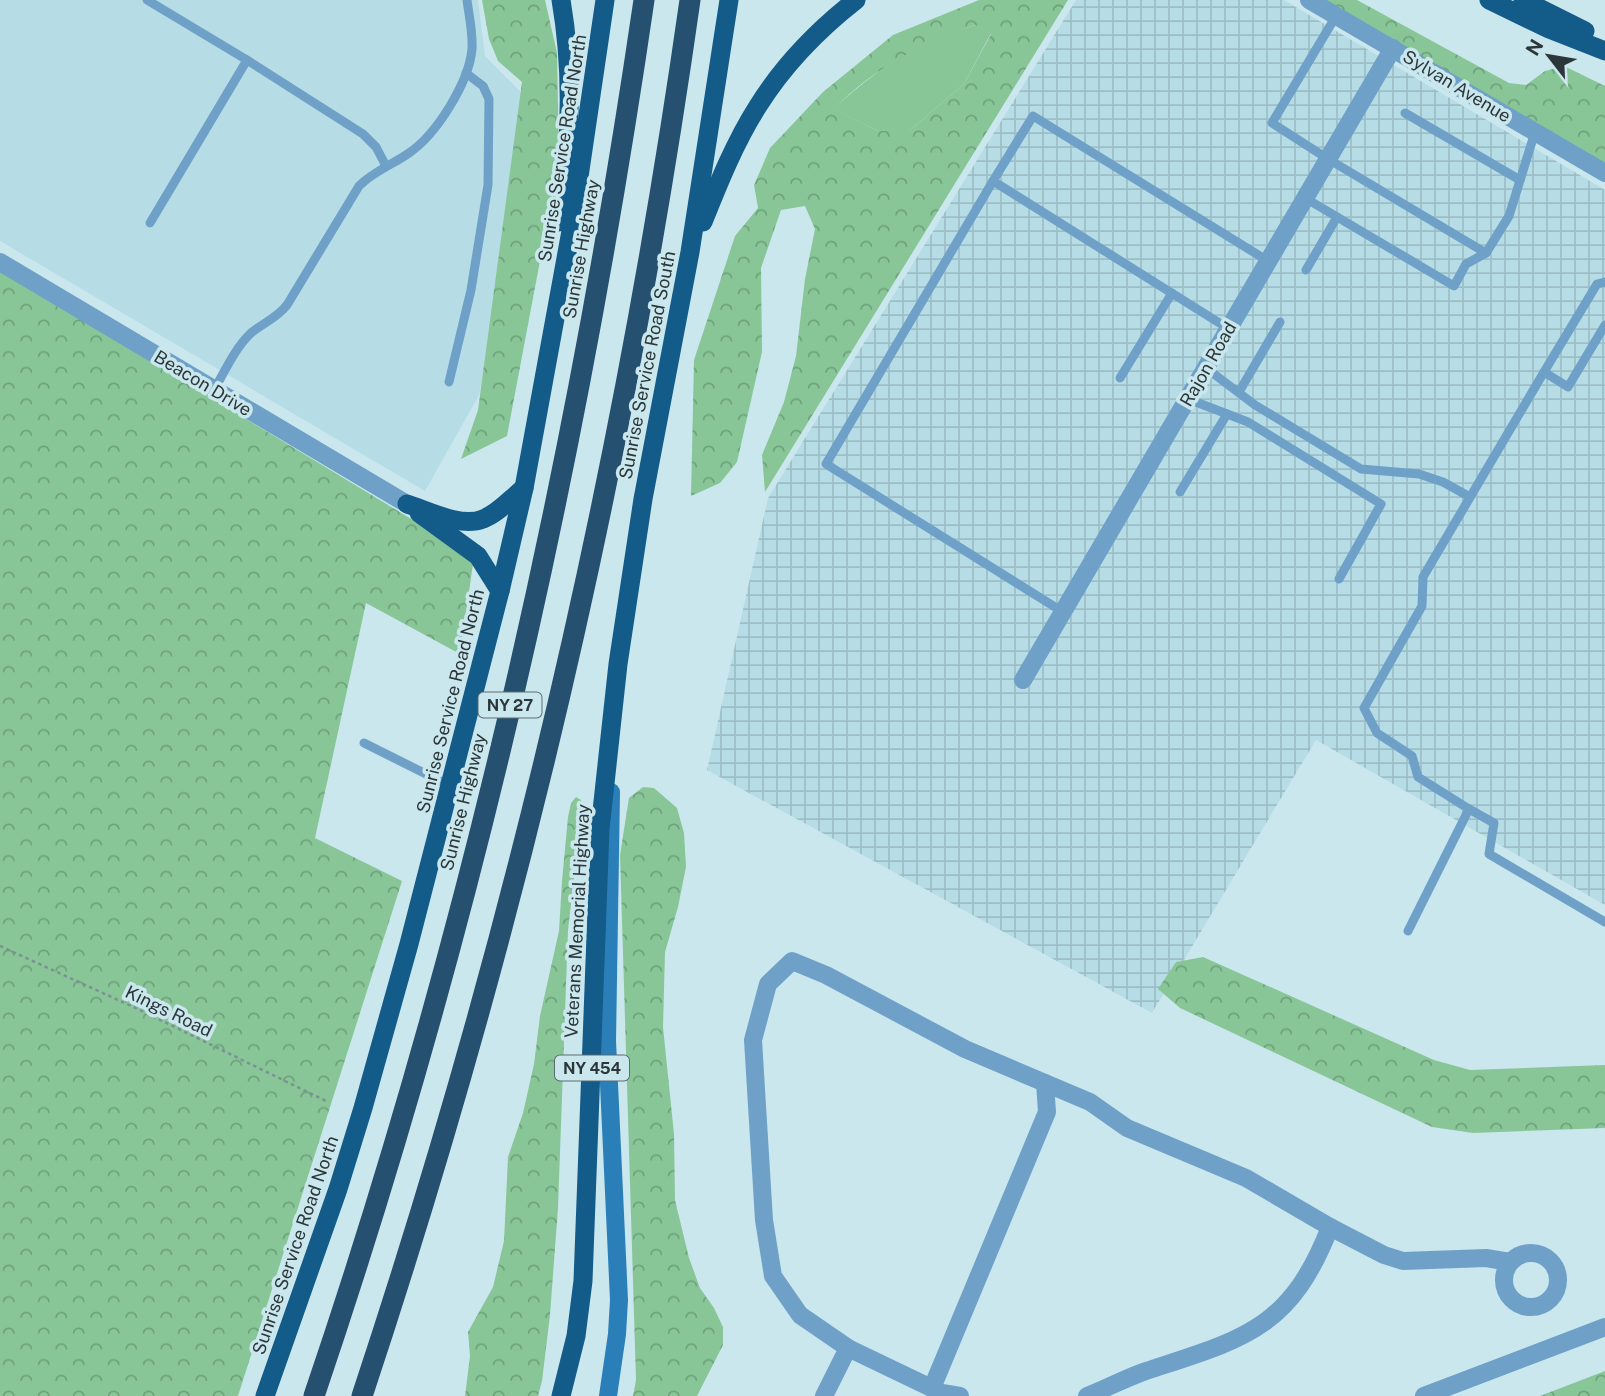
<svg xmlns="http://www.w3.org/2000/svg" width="1605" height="1396" font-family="'Public Sans',sans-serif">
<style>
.built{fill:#b6dde6}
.industrial{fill:url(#industrial-grid)}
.grass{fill:#88c697}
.forest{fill:url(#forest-crowns);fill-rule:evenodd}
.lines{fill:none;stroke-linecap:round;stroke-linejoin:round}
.path{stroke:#7c9095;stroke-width:2.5;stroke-dasharray:3.5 3.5;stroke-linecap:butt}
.service{stroke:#6fa1c8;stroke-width:9}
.minor{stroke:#6fa1c8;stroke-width:18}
.tertiary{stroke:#6fa1c8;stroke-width:18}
.secondary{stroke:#2a7fb9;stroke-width:18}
.trunk{stroke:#135b88;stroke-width:19}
.motorway{stroke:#265070;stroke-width:21}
.labels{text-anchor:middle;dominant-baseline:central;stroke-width:7;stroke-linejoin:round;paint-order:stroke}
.shield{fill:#cae7ee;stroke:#5b6c70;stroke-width:2}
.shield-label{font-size:16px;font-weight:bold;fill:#2c373a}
.street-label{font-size:18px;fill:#2c373a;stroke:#cae7ee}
</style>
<defs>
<pattern id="industrial-grid" width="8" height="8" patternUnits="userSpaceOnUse" patternTransform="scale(1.75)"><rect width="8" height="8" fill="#b6dde6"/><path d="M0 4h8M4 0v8" fill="none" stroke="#9dbec6"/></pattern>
<pattern id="forest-crowns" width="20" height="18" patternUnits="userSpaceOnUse" patternTransform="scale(1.75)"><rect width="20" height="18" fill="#88c697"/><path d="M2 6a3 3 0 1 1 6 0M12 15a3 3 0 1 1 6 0" fill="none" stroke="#6fa27c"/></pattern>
</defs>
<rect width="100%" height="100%" fill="#cae7ee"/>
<path class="built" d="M 0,0 L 478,0 L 485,56 L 521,92 L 507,255 L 479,395 L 425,491 L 0,241 Z"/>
<path class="industrial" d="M 1076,0 L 1284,0 L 1605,190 L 1605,905 L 1316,740 L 1152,1013 L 707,770 L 768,498 Z"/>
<path class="grass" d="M 975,25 L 991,33 L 964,84 L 909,131 L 878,131 L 833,109 C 861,84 889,61 923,45 C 939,37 958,31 975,25 Z"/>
<g class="forest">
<path d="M 482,0 L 545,0 L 557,53 L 559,160 L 507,436 L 461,459 L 478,410 L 522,82 L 498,61 L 489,39 Z"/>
<path d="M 979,0 L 1068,0 L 765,492 L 762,455 L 784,402 L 796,356 L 805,279 L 815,229 L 805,206 L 781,210 L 761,268 L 762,352 L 737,462 L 720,483 L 691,496 L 694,360 L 735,236 L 758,208 L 754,185 L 770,148 L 823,92 L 893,35 ZM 975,25 L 991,34 L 964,84 L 909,131 L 878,131 L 834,109 C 873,68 922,44 975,25 Z"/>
<path d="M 1325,0 L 1357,0 L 1509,83 L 1526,85 L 1545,71 L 1564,66 L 1605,86 L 1605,166 Z"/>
<path d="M 0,270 L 474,557 L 460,654 L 366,603 L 315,838 L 402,881 L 238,1396 L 0,1396 Z"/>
<path d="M 643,787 L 654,788 L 677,808 L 684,833 L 686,867 L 678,907 L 665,952 L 663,1027 L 674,1134 L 675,1200 L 689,1258 L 700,1288 L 714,1308 L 723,1327 L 723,1345 L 697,1396 L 633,1396 L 636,1380 L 620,855 L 629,798 Z"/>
<path d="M 576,797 L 581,800 L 582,809 L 568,930 L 558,1208 L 550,1315 L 542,1381 L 538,1396 L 465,1396 L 470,1356 L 468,1332 L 493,1287 L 504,1241 L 508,1157 L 523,1113 L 534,1064 L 540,1016 L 559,931 L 562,881 L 568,817 L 571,803 Z"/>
<path d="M 1203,957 L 1434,1060 L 1470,1070 L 1605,1065 L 1605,1128 L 1473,1133 L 1432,1127 L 1180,1008 L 1158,989 L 1176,962 Z"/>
<path d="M 1605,1371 L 1605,1396 L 1540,1396 Z"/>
</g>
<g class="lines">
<path class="path" d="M 0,946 L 140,1010 L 326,1101"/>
<g class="service">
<path d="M 147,0 L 247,60 L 363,134 L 376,147 L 386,166"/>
<path d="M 1336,16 L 1272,123 L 1328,159 L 1486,253"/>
<path d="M 1405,113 L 1520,180"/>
<path d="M 993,181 L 826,464 L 1063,612"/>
<path d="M 1305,198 L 1454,286 L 1466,264 L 1486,253 L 1509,216 L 1535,132"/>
<path d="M 150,223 L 247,60"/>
<path d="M 1306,270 L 1337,217"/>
<path d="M 1605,282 L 1597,284 L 1544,372 L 1568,387 L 1605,325"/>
<path d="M 1229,329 L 993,181 L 1033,116 L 1268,261"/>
<path d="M 1206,368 L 1255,405 L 1361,469 L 1419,474 L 1443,482 L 1470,497"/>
<path d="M 1120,378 L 1172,293"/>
<path d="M 449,382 L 471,290 L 488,185 L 489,99 L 483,86 L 466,73"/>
<path d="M 214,390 C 225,371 235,348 251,333 C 263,323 277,318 287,305 L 359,186 C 374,171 392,165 409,153 C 437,134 469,82 472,49 C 473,32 469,16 467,0"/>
<path d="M 1239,392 L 1280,322"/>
<path d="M 1188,399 L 1248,422 L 1381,504 L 1339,579"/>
<path d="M 1180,492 L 1227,414"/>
<path d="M 364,743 L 450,786"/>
<path d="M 1469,809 L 1494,823 L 1489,854 L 1605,922"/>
<path d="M 1408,931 L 1469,809 L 1418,777 L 1412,756 L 1377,733 L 1364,708 L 1422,606 L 1423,577 L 1544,372"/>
</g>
<g class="minor">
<path d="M 1309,0 L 1605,173"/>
<path d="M 0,262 L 407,504"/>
<path d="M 1023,680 L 1393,48"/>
<path d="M 1045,1083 L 1090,1102 L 1127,1128 L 1246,1178 L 1330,1227 L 1384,1255 L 1403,1261 L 1486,1258 L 1510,1262"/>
<circle cx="1531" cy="1280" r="27"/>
<path d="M 848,1348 L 800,1315 L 773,1276 L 764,1220 L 753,1040 L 768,984 L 792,961 L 826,975 L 965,1049 L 1045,1083 L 1047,1112 L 932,1388"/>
<path d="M 824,1396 L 848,1348 L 942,1393 L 960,1396"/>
<path d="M 1087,1396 C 1107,1388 1126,1378 1146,1371 C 1243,1339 1290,1330 1330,1227"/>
</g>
<path class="tertiary" d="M 1424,1396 L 1605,1327"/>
<path class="secondary" d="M 608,1396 L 617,1334 L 619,1300 L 607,1041 L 611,792"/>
<g class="trunk">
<path d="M 1489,0 L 1549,29 L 1605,51"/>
<path d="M 1523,0 L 1585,31"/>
<path d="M 559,222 C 571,147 574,75 561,0"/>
<path d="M 703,222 C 719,182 735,142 758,106 C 783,66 819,29 856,0"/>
<path d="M 407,504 C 429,511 461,528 483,519 C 499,513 511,498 524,488"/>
<path d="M 419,513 L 478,556 L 500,591"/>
<path d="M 265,1396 L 338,1189 L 363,1108 L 409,944 L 500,591 L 524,488 L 571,231 L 605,0"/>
<path d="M 561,1396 L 576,1336 L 583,1281 L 600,829 L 618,664 L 643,499 L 690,252 L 729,0"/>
</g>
<g class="motorway">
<path d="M 314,1396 C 468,943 575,473 644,0"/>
<path d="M 362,1396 C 513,942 623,473 690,0"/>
</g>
</g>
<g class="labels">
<g class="shield">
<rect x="478.5" y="692.5" width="63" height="25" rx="5"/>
<rect x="555" y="1055.5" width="74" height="25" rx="5"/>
</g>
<g class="shield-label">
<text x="510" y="705">NY 27</text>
<text x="592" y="1068">NY 454</text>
</g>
<g class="street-label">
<text transform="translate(1457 86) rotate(31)">Sylvan Avenue</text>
<text transform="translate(562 148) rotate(-81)">Sunrise Service Road North</text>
<text transform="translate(581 249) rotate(-80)">Sunrise Highway</text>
<text transform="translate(1208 364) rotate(-60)">Rajon Road</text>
<text transform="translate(647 365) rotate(-79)">Sunrise Service Road South</text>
<text transform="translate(203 383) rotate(31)">Beacon Drive</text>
<text transform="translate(450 701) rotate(-76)">Sunrise Service Road North</text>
<text transform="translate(463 802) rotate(-76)">Sunrise Highway</text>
<text transform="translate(577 921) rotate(-87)">Veterans Memorial Highway</text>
<text transform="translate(169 1011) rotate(26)">Kings Road</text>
<text transform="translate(295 1245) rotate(-71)">Sunrise Service Road North</text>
</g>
</g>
<g transform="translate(1549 56) rotate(301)" stroke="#cae7ee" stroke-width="5" paint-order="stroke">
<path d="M0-5L12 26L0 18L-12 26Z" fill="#2c373a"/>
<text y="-10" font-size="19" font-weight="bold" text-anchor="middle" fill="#2c373a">N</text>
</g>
</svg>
